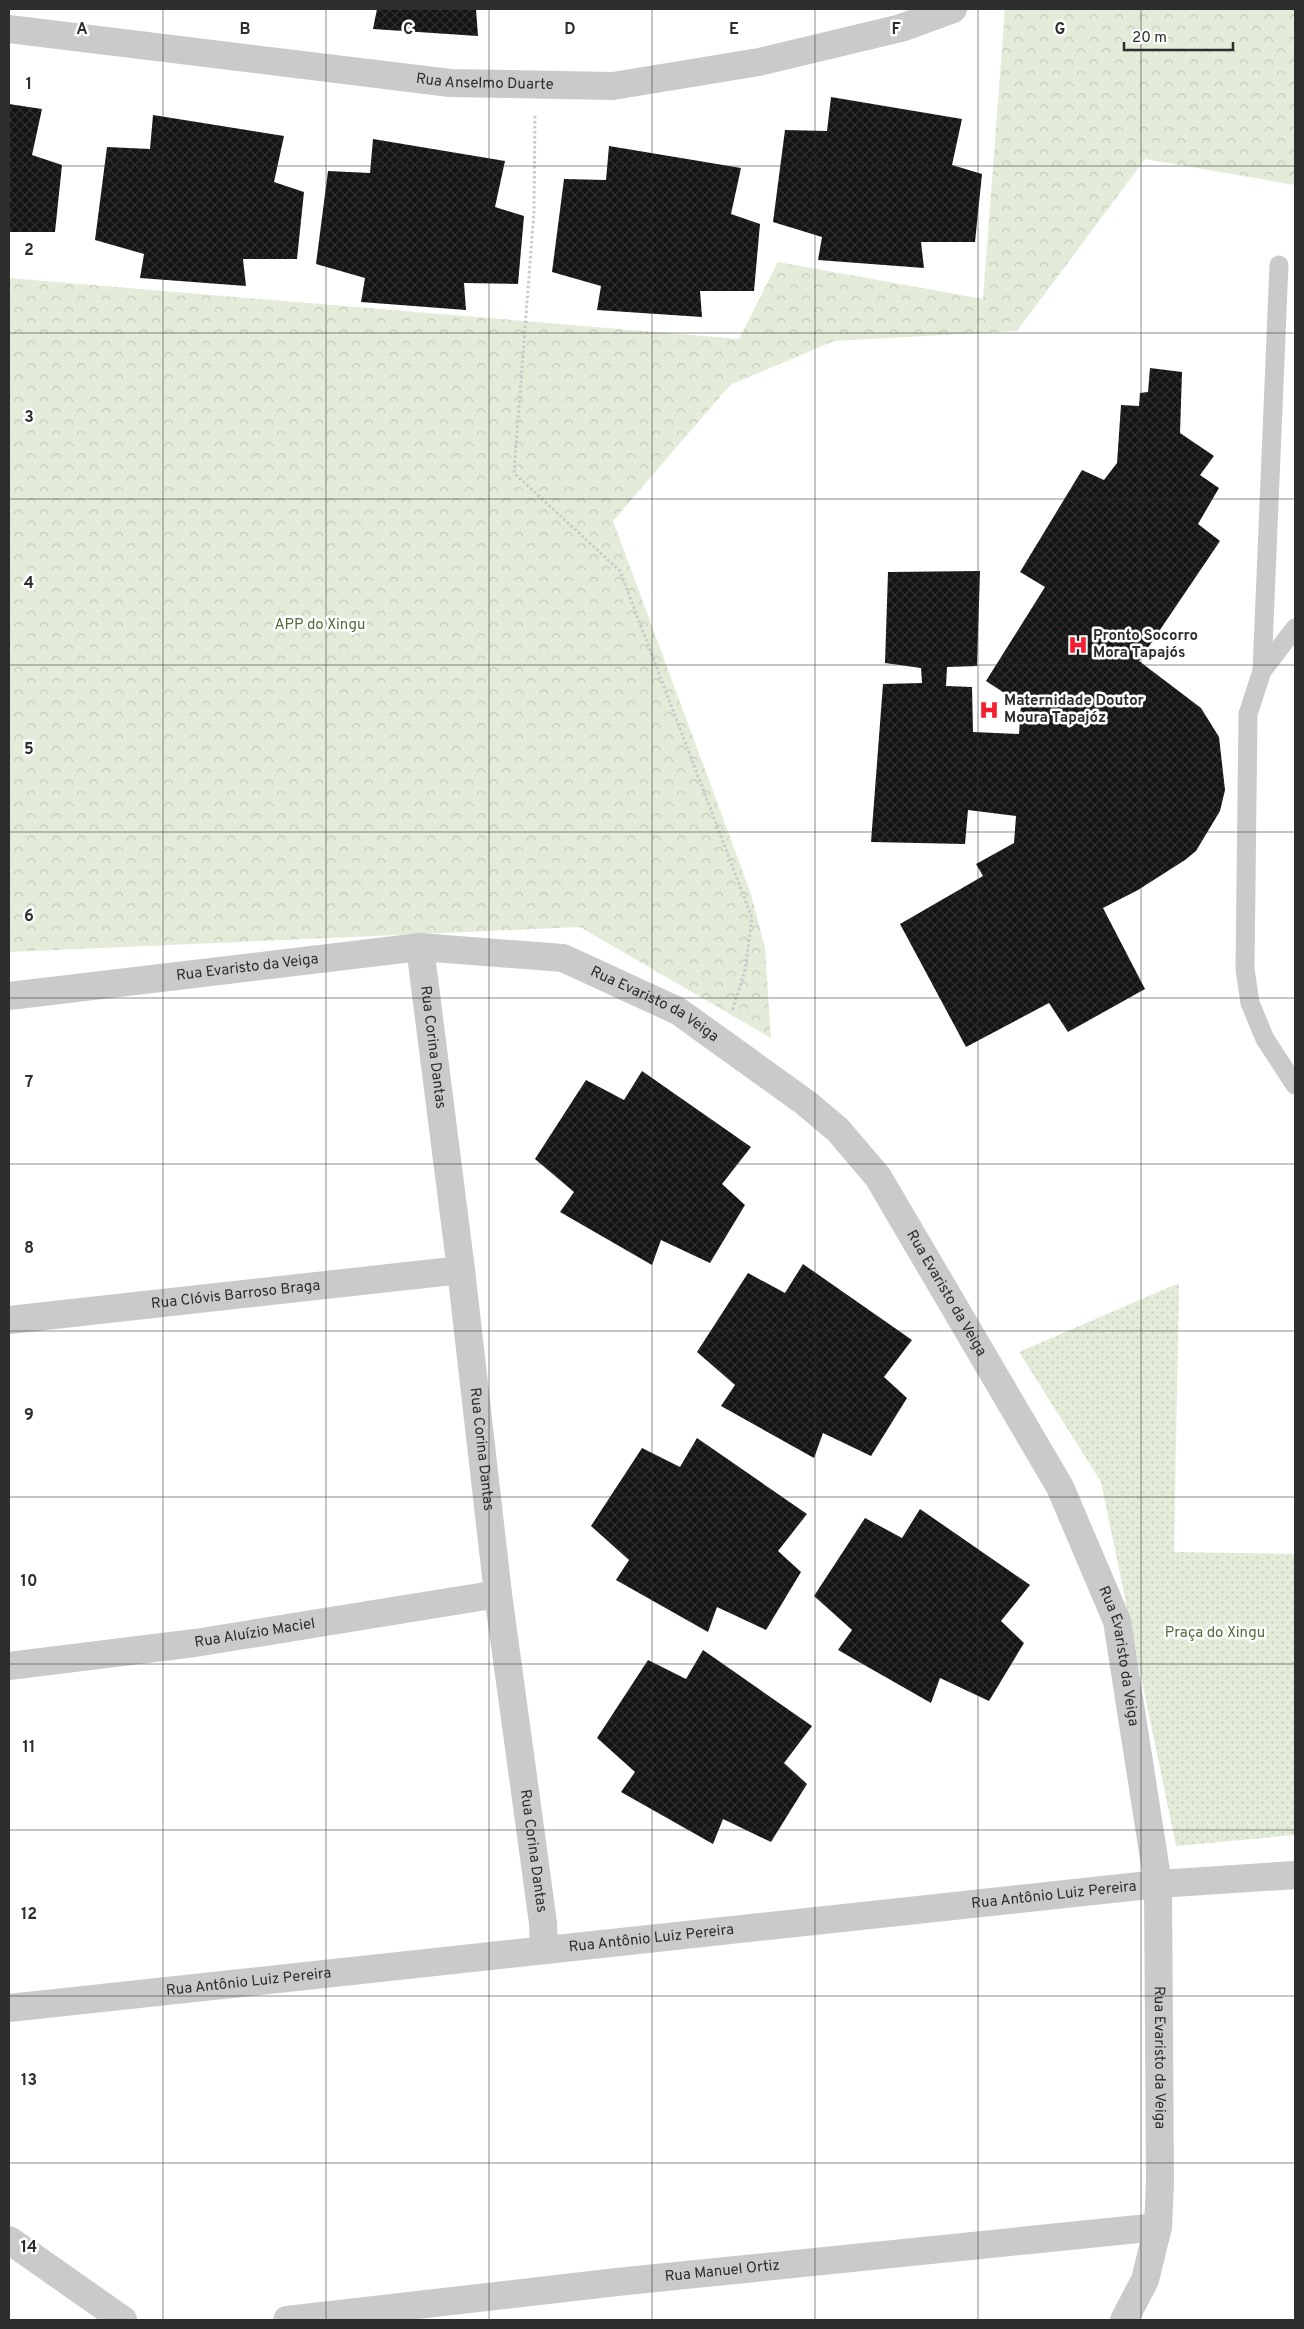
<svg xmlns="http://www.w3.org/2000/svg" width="1304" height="2329" font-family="Overpass,sans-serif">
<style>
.grass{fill:url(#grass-dots)}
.forest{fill:url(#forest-crowns)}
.building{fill:url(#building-cross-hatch)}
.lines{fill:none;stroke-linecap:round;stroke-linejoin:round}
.path{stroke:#cacaca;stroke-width:3;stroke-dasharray:2.5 2.5;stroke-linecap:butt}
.service{stroke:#cacaca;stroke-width:19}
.minor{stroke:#cacaca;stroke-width:28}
.grid{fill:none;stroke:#2d2d2d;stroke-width:1;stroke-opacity:0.55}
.labels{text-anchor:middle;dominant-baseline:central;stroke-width:5;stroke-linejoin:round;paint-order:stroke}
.street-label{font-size:15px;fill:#2d2d2d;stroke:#fff}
.park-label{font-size:15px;fill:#506c36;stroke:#fff}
.poi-label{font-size:15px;font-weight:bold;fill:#2d2d2d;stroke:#fff;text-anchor:start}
.grid-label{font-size:16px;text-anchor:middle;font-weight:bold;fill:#2d2d2d;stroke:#fff;stroke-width:5;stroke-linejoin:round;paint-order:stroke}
</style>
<defs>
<pattern id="grass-dots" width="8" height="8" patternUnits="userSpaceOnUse" patternTransform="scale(1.25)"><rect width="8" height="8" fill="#e3ecd9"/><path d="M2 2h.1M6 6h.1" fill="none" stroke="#c3cbbb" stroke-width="1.8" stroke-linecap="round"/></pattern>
<pattern id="forest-crowns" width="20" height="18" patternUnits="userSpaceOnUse" patternTransform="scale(1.25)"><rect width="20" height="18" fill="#e3ecd9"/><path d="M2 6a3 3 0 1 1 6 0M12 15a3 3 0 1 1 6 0" fill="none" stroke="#c3cbbb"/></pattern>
<pattern id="building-cross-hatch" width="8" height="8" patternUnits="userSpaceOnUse" patternTransform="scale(1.25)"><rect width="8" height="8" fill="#141414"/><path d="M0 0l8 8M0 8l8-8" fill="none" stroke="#2e2e2e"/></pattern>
</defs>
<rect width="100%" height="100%" fill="#fff"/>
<path class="grass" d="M 1179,1283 L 1174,1552 L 1295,1554 L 1295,1835 L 1176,1846 L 1101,1482 L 1019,1352 Z"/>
<path class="forest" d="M 1005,9 L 1295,9 L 1295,185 L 1145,159 L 1017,331 L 834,341 L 730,385 L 613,521 L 751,894 L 765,948 L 771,1038 L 580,927 L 9,952 L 9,278 L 739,339 L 778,262 L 983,299 Z"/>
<g class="building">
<path d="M 377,9 L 476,9 L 478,36 L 373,29 Z"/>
<path d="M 831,97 L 962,119 L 952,165 L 982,174 L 975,242 L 921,242 L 924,268 L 818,260 L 822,237 L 773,222 L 785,130 L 827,131 Z"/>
<path d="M 9,104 L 42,109 L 32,155 L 62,165 L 55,232 L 9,232 Z"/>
<path d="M 153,115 L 284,136 L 274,182 L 304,192 L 297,259 L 243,259 L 246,286 L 140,278 L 144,254 L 95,240 L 107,147 L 150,149 Z"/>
<path d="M 373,139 L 505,161 L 495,207 L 524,216 L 518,284 L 464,283 L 466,310 L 361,302 L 365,278 L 316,264 L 328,171 L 370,173 Z"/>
<path d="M 609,146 L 741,168 L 731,214 L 760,224 L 754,291 L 700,291 L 702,317 L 597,310 L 601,286 L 552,272 L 564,179 L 606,180 Z"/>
<path d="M 1150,368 L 1182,372 L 1180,433 L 1214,456 L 1200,475 L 1219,488 L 1198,524 L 1220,541 L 1139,661 L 1201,708 L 1219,737 L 1225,790 L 1220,811 L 1196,851 L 1185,860 L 1138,890 L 1103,908 L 1145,989 L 1068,1032 L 1049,1003 L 966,1047 L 900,924 L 983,876 L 976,864 L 1014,843 L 1016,816 L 968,810 L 965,844 L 871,842 L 883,684 L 922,683 L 921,668 L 885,663 L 888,572 L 980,571 L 977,666 L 947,667 L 946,686 L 972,687 L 973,732 L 1019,734 L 1021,704 L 986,681 L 1045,587 L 1020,572 L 1082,470 L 1104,480 L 1117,463 L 1121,405 L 1139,406 L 1140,393 L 1148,392 Z"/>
<path d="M 642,1071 L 751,1147 L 722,1184 L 745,1205 L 710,1263 L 661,1240 L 652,1265 L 560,1212 L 574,1192 L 535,1159 L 586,1080 L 624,1100 Z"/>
<path d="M 803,1264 L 912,1340 L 884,1377 L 907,1398 L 871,1456 L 823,1433 L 814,1458 L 721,1406 L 735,1385 L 697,1352 L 748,1273 L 785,1293 Z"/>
<path d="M 697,1438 L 807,1514 L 778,1551 L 801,1572 L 766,1630 L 717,1607 L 708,1632 L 616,1580 L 629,1560 L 591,1526 L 642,1448 L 680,1467 Z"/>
<path d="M 920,1509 L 1030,1585 L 1001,1621 L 1024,1643 L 989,1701 L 940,1678 L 931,1703 L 838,1650 L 852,1630 L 814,1596 L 865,1518 L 902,1538 Z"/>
<path d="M 703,1650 L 812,1726 L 784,1763 L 807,1784 L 771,1842 L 723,1819 L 713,1844 L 621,1792 L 635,1772 L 597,1738 L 648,1660 L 686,1679 Z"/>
</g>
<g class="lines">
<path class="path" d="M 535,116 L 534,211 L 514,473 L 620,571 L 752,918 L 745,971 L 732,1011"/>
<g class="service">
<path d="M 1279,265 L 1262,671 L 1248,714 L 1245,969 L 1250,1003 L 1265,1039 L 1295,1085"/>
<path d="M 1262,671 L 1295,628"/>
</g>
<g class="minor">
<path id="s1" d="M 9,29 L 450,83 L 613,86 L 759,62 L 901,28 L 953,9"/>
<path id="s2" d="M 420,947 L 461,1270 L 498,1594 L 543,1923 L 544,1950"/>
<path id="s3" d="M 9,996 L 420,947 L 563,958 L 678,1011 L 806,1103 L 838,1130 L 878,1177 L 1060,1487 L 1117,1621 L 1158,1884 L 1160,2182 L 1158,2227 L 1145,2280 L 1124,2320"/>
<path id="s4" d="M 9,1320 L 461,1270"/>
<path id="s5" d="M 9,1666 L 195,1643 L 498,1594"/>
<path id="s6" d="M 9,2008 L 1158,1884 L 1295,1875"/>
<path d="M 9,2240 L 123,2320"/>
<path id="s7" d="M 287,2320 L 617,2282 L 1158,2227"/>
</g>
</g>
<path class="grid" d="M 163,9 L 163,2320M 326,9 L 326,2320M 489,9 L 489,2320M 652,9 L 652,2320M 815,9 L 815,2320M 978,9 L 978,2320M 1141,9 L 1141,2320M 9,166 L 1295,166M 9,333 L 1295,333M 9,499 L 1295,499M 9,665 L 1295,665M 9,832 L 1295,832M 9,998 L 1295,998M 9,1164 L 1295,1164M 9,1331 L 1295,1331M 9,1497 L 1295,1497M 9,1664 L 1295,1664M 9,1830 L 1295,1830M 9,1996 L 1295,1996M 9,2163 L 1295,2163"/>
<defs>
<symbol id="hospital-bare" viewBox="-9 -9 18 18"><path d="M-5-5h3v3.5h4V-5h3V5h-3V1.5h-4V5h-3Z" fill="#f51d2f" stroke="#fff" stroke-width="2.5" paint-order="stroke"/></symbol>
</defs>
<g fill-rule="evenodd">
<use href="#hospital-bare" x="1064" y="631" width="28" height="28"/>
<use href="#hospital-bare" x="975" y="696" width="28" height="28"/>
</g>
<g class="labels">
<g class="street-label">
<text stroke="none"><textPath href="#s1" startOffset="479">Rua Anselmo Duarte</textPath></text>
<text stroke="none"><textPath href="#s3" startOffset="240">Rua Evaristo da Veiga</textPath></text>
<text stroke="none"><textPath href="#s3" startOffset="660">Rua Evaristo da Veiga</textPath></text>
<text stroke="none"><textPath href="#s2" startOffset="101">Rua Corina Dantas</textPath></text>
<text stroke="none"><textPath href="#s3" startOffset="1080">Rua Evaristo da Veiga</textPath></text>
<text stroke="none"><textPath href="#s4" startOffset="228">Rua Clóvis Barroso Braga</textPath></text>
<text stroke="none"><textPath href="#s2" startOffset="506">Rua Corina Dantas</textPath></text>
<text stroke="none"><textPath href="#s5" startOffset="248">Rua Aluízio Maciel</textPath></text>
<text stroke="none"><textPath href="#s3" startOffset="1485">Rua Evaristo da Veiga</textPath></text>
<text stroke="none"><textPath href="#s2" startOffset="911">Rua Corina Dantas</textPath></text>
<text stroke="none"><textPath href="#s6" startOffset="1051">Rua Antônio Luiz Pereira</textPath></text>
<text stroke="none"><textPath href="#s6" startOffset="646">Rua Antônio Luiz Pereira</textPath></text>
<text stroke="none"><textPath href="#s6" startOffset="241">Rua Antônio Luiz Pereira</textPath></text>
<text stroke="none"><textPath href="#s3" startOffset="1890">Rua Evaristo da Veiga</textPath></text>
<text stroke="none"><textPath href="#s7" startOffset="438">Rua Manuel Ortiz</textPath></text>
</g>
<g class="park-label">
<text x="320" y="625">APP do Xingu</text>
<text x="1215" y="1633">Praça do Xingu</text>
</g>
<g class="poi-label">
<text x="1093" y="636">Pronto Socorro<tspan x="1093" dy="17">Mora Tapajós</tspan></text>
<text x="1004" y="701">Maternidade Doutor<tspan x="1004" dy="17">Moura Tapajóz</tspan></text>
</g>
</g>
<g class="grid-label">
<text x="82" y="34">A</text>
<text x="245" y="34">B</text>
<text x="408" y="34">C</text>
<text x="570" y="34">D</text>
<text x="734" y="34">E</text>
<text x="896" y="34">F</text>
<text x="1060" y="34">G</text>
<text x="29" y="89">1</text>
<text x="29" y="255">2</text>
<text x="29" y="422">3</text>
<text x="29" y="588">4</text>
<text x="29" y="754">5</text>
<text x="29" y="921">6</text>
<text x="29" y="1087">7</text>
<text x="29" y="1253">8</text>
<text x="29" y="1420">9</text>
<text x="29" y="1586">10</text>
<text x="29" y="1752">11</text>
<text x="29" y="1919">12</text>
<text x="29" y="2085">13</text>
<text x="29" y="2252">14</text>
</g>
<rect width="1304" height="2329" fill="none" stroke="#2d2d2d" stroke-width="20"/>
<path d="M1124 42v8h109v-8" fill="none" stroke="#2d2d2d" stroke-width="2.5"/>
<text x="1132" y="42" font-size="15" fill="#2d2d2d" stroke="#ffffff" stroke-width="4" paint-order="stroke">20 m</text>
</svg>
